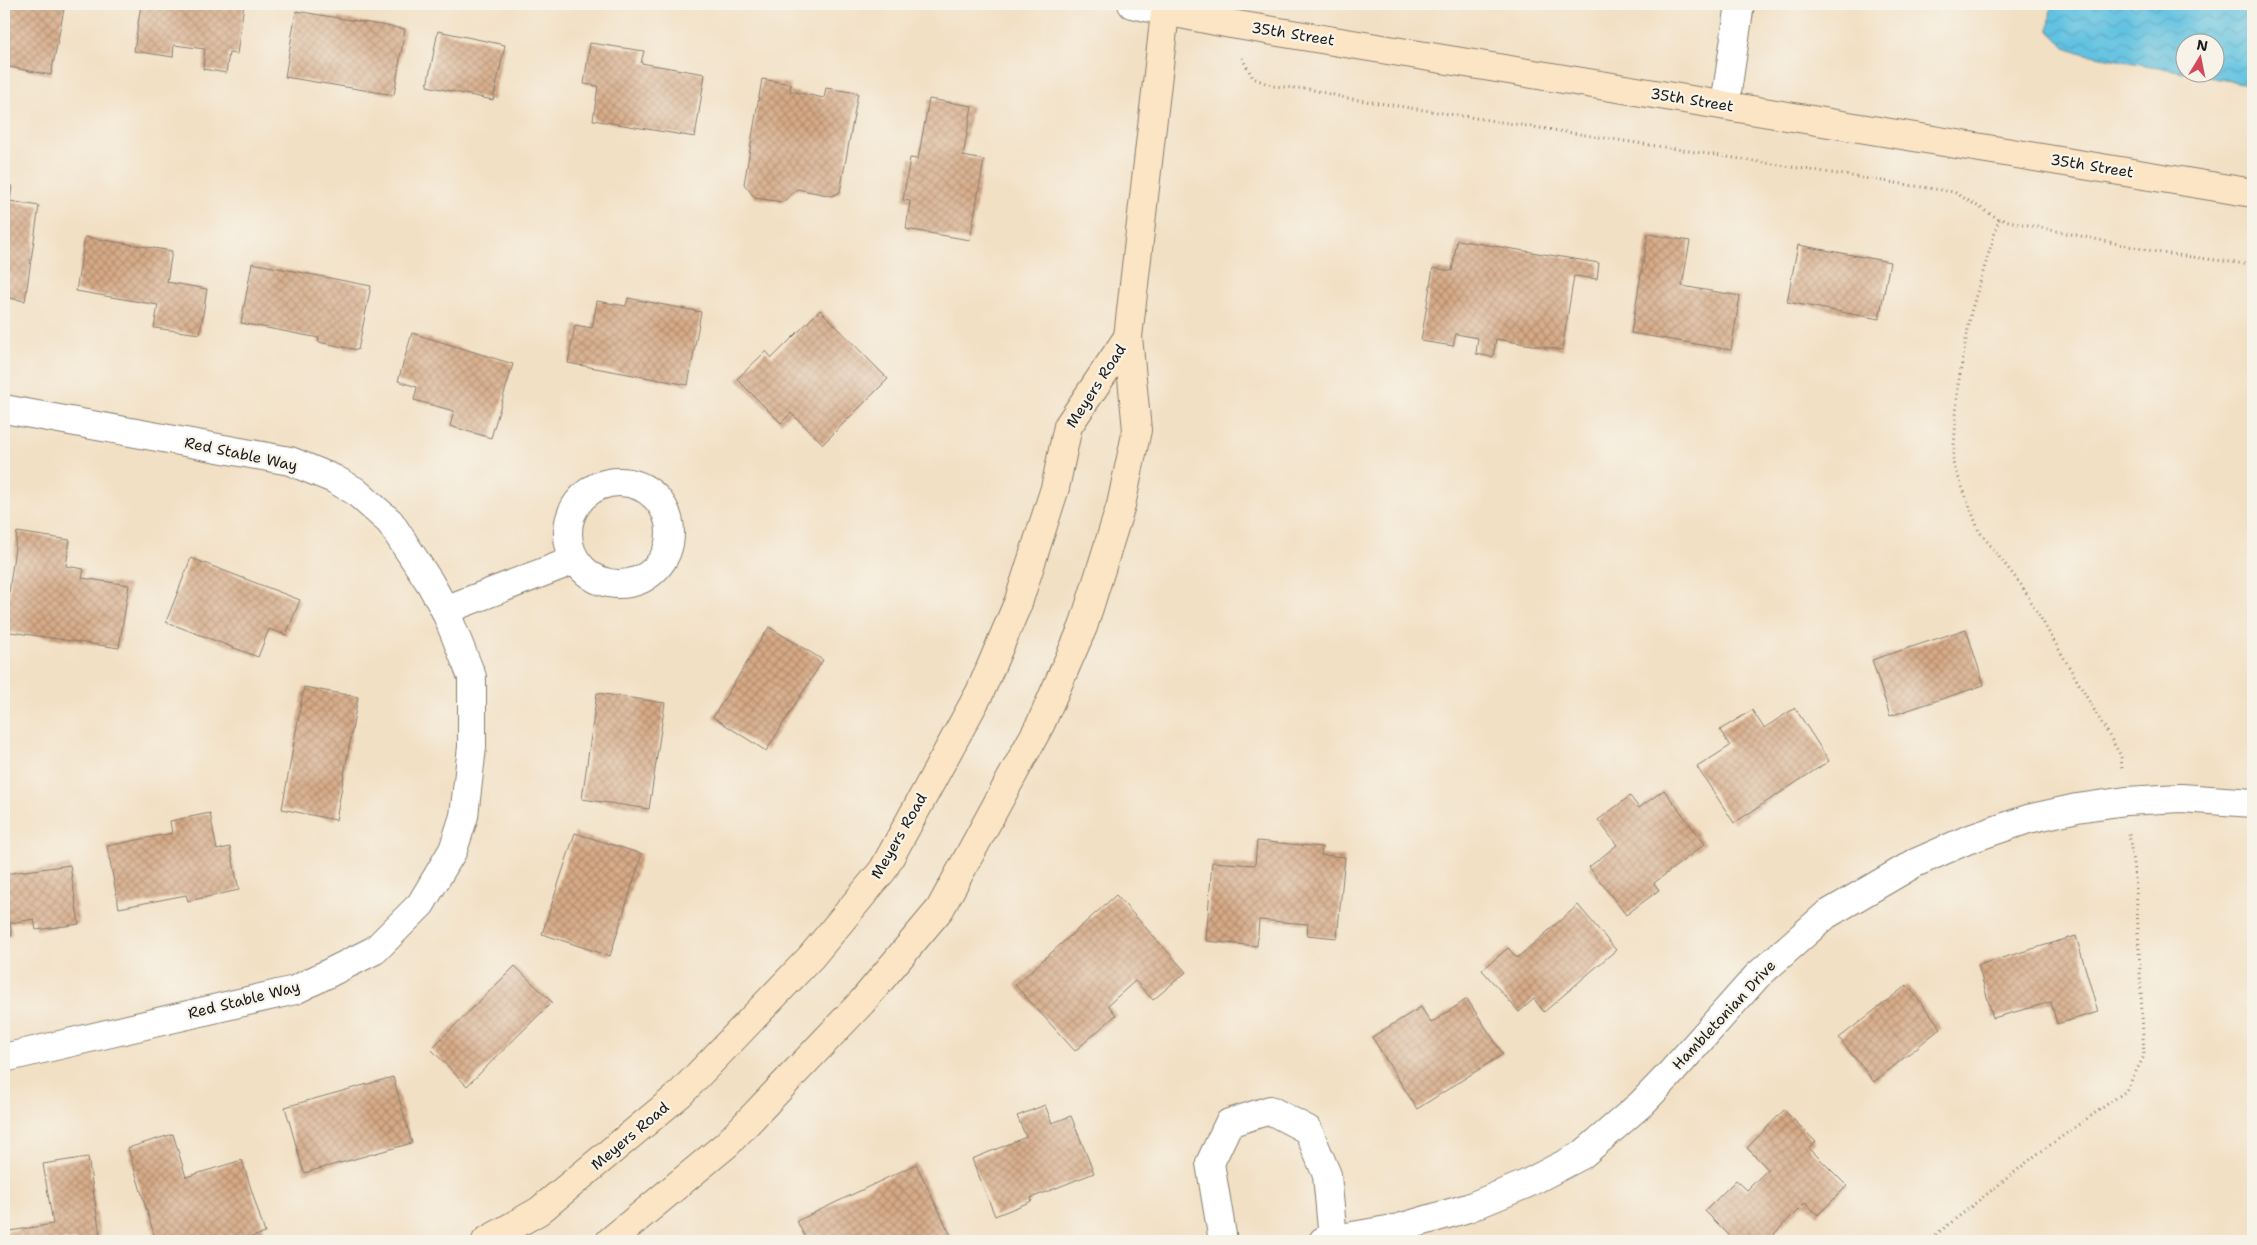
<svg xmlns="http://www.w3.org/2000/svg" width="2257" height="1245" font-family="'Shantell Sans',sans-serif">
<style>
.water{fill:url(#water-waves);stroke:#3f6f7e}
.building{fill:url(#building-cross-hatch)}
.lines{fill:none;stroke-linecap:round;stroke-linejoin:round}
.street-casing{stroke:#877e70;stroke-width:30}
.secondary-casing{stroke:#877e70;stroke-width:30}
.path{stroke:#877e70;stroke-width:3;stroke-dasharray:1 4;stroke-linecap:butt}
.street{stroke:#fff;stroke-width:28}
.secondary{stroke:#fce5c4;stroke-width:28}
.labels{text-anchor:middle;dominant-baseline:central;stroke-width:4.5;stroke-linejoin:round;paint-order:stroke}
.street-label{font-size:15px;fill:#1c1c1c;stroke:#f7f3e8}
</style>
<defs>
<pattern id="water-waves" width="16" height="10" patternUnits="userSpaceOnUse" patternTransform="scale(1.25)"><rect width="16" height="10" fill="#62c2e1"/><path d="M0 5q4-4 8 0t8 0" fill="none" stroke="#54a6c0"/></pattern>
<pattern id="building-cross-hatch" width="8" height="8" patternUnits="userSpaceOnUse" patternTransform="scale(1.25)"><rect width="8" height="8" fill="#d7aa87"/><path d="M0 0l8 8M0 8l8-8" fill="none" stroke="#ae8a6e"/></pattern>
</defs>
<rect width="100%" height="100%" fill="#f7f3e8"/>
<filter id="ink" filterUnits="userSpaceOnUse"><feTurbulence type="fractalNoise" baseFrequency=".02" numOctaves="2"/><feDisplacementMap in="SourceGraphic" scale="10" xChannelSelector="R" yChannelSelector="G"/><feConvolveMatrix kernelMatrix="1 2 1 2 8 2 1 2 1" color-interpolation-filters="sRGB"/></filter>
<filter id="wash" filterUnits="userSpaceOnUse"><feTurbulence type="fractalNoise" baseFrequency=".0096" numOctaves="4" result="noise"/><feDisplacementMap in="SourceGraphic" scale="20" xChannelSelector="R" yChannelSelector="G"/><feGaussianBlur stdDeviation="1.12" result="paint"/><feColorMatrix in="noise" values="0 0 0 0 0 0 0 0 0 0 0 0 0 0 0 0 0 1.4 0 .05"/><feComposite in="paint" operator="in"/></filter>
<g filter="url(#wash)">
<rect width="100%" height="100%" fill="#f2e0c5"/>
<path class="water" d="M 2051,4 L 2253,4 L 2253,85 L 2186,73 L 2214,72 L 2214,42 L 2184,42 L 2184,72 L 2085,54 L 2065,47 L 2049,31 Z"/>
<g id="blocks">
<g class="building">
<path d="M 4,4 L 65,4 L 51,75 L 4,66 Z"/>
<path d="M 141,4 L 244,4 L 237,54 L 229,53 L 226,73 L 203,69 L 205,49 L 174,45 L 173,57 L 134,51 Z"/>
<path d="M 1910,4 L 1927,4 L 1927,8 Z"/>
<path d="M 296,11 L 405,29 L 394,95 L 285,77 Z"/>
<path d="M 438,31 L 505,45 L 493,100 L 427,86 Z"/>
<path d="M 590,43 L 644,51 L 641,63 L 705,74 L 695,137 L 593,120 L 598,86 L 584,84 Z"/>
<path d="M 762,79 L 791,84 L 790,91 L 824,98 L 826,88 L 858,93 L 840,192 L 832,196 L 797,189 L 783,202 L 755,198 L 744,184 Z"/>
<path d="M 929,99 L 972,106 L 963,156 L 984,160 L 970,240 L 906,229 L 910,201 L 903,200 L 910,158 L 918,159 Z"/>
<path d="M 4,185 L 12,186 L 10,201 L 39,206 L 25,301 L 4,297 Z"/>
<path d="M 1648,234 L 1690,241 L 1682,286 L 1740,296 L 1731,350 L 1631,333 Z"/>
<path d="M 85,237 L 172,251 L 167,282 L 207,289 L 200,334 L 154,328 L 158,305 L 76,291 Z"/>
<path d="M 1457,240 L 1599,263 L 1597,279 L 1574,276 L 1562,350 L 1496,339 L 1493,357 L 1476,354 L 1478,338 L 1456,334 L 1453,346 L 1421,341 L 1433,268 L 1452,271 Z"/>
<path d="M 1798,245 L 1890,262 L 1879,319 L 1787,302 Z"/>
<path d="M 252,263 L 371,286 L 358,350 L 318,342 L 319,338 L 241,323 Z"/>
<path d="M 628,298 L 701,312 L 688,385 L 568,363 L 575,325 L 592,328 L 597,301 L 626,306 Z"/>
<path d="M 820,310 L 888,379 L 823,444 L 791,413 L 781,423 L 737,379 L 766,351 L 772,358 Z"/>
<path d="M 412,333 L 513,364 L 491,438 L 450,426 L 454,411 L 414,400 L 417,387 L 398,381 Z"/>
<path d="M 17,532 L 70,540 L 66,566 L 84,569 L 82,578 L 129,585 L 119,648 L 4,631 Z"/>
<path d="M 191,558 L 300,600 L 286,635 L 269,629 L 258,657 L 166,622 Z"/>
<path d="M 769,627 L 823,660 L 766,751 L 713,717 Z"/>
<path d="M 1966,629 L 1984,685 L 1890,716 L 1872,660 Z"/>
<path d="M 304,687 L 358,697 L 336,820 L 282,809 Z"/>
<path d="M 597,693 L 665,703 L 649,809 L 582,799 Z"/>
<path d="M 1795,708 L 1829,761 L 1734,823 L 1697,767 L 1730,746 L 1720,730 L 1752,710 L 1764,728 Z"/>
<path d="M 1664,790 L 1705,844 L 1654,883 L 1659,890 L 1626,915 L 1589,867 L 1617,845 L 1598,820 L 1630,796 L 1639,808 Z"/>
<path d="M 210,813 L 217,850 L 230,847 L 239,890 L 188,901 L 186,895 L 119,908 L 107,846 L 172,833 L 170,821 Z"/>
<path d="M 575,833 L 642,854 L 610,956 L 542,934 Z"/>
<path d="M 1257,841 L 1322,847 L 1321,855 L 1345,857 L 1337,938 L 1307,935 L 1308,924 L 1259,920 L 1257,946 L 1206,941 L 1212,862 L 1255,865 Z"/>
<path d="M 70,865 L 79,924 L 36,930 L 34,919 L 10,923 L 12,936 L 4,937 L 4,874 Z"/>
<path d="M 1116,895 L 1186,972 L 1153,1000 L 1135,981 L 1108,1005 L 1116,1015 L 1075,1051 L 1015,985 Z"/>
<path d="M 1578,905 L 1616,950 L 1544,1012 L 1534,999 L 1519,1012 L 1482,970 L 1508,948 L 1517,958 Z"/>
<path d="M 2076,936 L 2098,1012 L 2057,1024 L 2051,1002 L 1993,1018 L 1978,965 Z"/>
<path d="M 515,966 L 552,1002 L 467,1086 L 431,1049 Z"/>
<path d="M 1907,985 L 1941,1028 L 1874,1082 L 1839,1038 Z"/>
<path d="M 1467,999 L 1503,1054 L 1417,1109 L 1372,1037 L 1421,1007 L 1431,1023 Z"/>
<path d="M 393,1077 L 412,1143 L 304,1173 L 285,1107 Z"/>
<path d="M 1045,1105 L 1052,1123 L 1071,1116 L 1094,1173 L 1031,1198 L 1032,1201 L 995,1216 L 972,1159 L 1026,1137 L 1017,1116 Z"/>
<path d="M 1784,1110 L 1816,1142 L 1809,1148 L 1847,1186 L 1818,1215 L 1805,1203 L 1774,1234 L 1782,1241 L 1735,1241 L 1705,1211 L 1736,1180 L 1747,1190 L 1768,1169 L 1747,1148 Z"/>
<path d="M 173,1134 L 186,1177 L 242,1160 L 265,1233 L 237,1241 L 156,1241 L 128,1148 Z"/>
<path d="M 88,1157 L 101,1241 L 4,1241 L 4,1232 L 53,1224 L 43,1164 Z"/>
<path d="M 916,1164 L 951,1236 L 941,1241 L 905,1241 L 903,1238 L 896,1241 L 807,1241 L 797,1221 Z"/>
</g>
</g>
</g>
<g filter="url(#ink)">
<use href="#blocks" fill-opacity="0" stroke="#877e70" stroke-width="1"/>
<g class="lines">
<defs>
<g id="street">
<path d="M 1132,4 L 1165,11"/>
<path d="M 1725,105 L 1740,4"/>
<path d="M 4,409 L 290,461 L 334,479 L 355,491 L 390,522 L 430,583 L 445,610 L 472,677 L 472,747 L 464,816 L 453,850 L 421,904 L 375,950 L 295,990 L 4,1058"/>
<circle cx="619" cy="533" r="51"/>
<path d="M 445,610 L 575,560"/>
<path d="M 1223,1241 L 1210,1163 L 1229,1123 L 1270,1110 L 1308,1130 L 1327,1175 L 1333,1239"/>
<path d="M 1323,1241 L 1399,1228 L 1468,1208 L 1526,1184 L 1582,1155 L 1641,1104 L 1670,1074 L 1757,976 L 1826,915 L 1915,863 L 1967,840 L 2028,819 L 2077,808 L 2126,801 L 2181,798 L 2253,803"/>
</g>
<g id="secondary">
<path d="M 1165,11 L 1231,24 L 2253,193"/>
<path d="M 486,1241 L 539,1211 L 680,1094 L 811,957 L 883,870 L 980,692 L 1018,603 L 1055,488 L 1068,426 L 1128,337"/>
<path d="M 610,1241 L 727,1144 L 862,1002 L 940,909 L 1041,723 L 1083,627 L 1121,505 L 1137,430 L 1128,337 L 1166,4"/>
</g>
</defs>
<use href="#street" class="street-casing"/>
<use href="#secondary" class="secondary-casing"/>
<g class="path">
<path d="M 1242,58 L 1253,78 L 1273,86 L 1309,89 L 1346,98 L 1954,192 L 1999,219 L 2162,253 L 2253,265"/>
<path d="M 1999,219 L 1971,312 L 1958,385 L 1953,463 L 1979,531 L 2022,586 L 2121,756 L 2122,769"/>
<path d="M 1928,1241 L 2036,1155 L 2126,1091 L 2144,1056 L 2136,886 L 2129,833"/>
</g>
<use href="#street" class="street"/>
<use href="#secondary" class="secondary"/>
</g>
</g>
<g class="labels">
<g class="street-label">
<text transform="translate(1293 34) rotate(9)">35th Street</text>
<text transform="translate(1692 100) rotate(9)">35th Street</text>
<text transform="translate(2092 166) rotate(9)">35th Street</text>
<text transform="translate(1096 386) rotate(-57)">Meyers Road</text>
<text transform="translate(241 454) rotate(12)">Red Stable Way</text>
<text transform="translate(899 836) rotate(-60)">Meyers Road</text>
<text transform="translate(244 1000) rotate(-14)">Red Stable Way</text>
<text transform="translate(1724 1015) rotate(-47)">Hambletonian Drive</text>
<text transform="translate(630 1136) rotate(-40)">Meyers Road</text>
</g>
</g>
<rect width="2257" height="1245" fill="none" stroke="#f7f3e8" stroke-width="20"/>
<g transform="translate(2200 58) rotate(10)"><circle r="24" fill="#f7f3e8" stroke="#9f9d96"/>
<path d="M0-4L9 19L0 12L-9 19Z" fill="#d1495b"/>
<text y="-8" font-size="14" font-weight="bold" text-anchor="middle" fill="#1c1c1c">N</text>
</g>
</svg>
